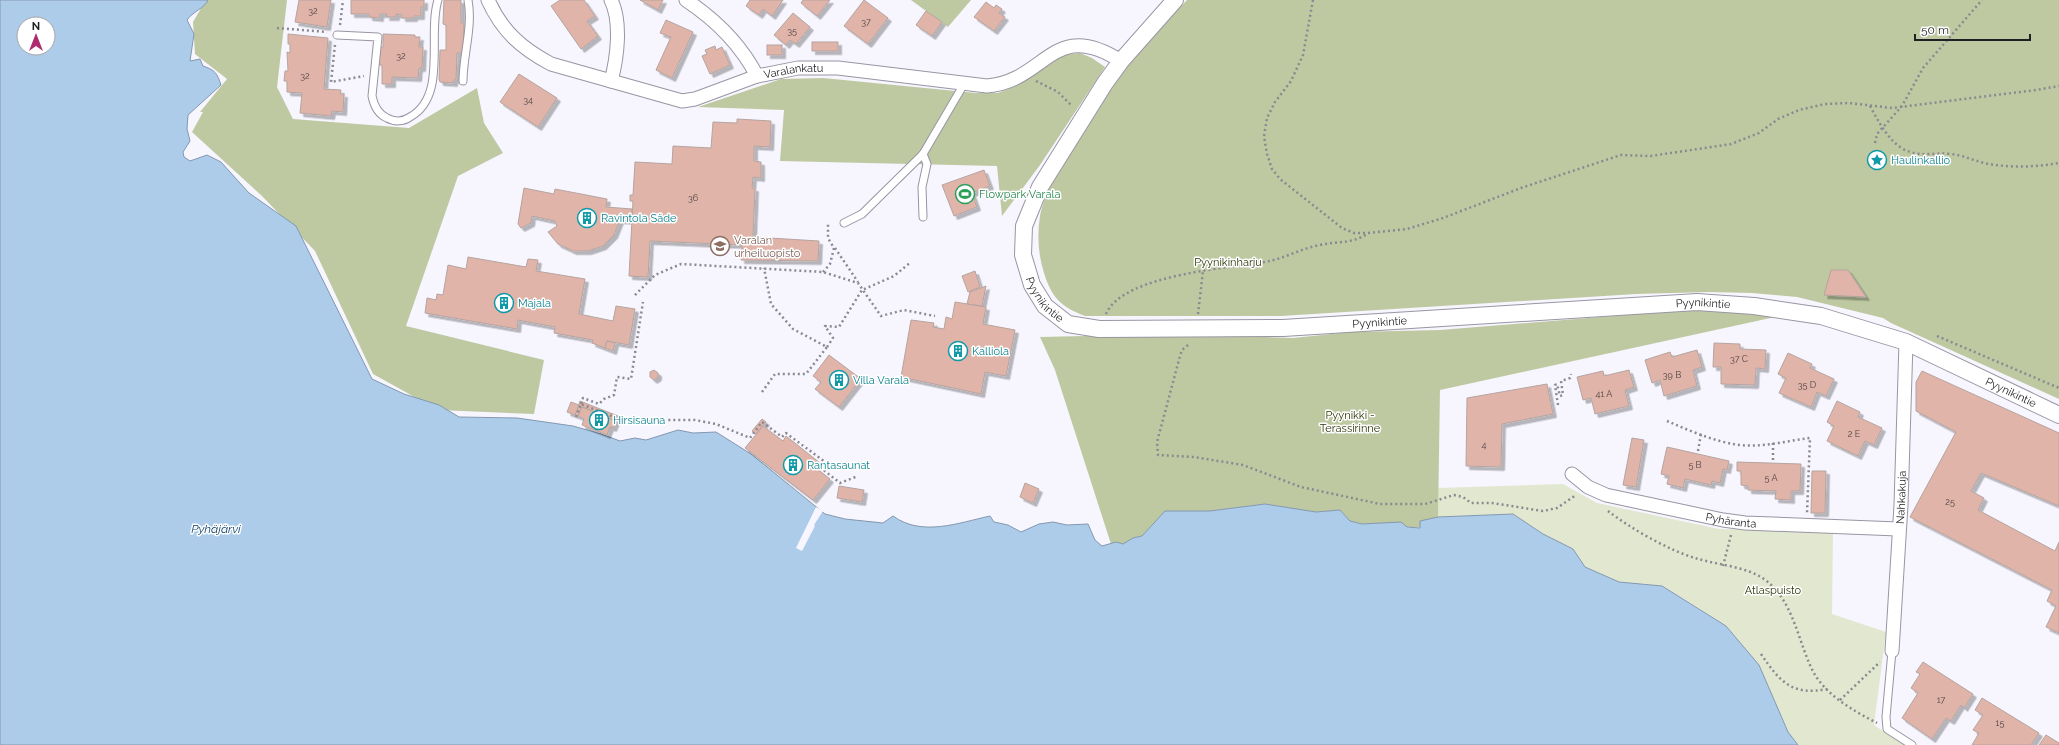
<svg xmlns="http://www.w3.org/2000/svg" width="2059" height="745" font-family="Raleway,sans-serif">
<style>
.green{fill:#e1e8cf}
.forest{fill:#bec9a2}
.water{fill:#adccea;stroke:#8398af;fill-rule:evenodd}
.pier{fill:#f7f5fe}
.building{fill:#e0b4a9;stroke:#b5a4a0;filter:url(#shadow)}
.lines{fill:none;stroke-linecap:round;stroke-linejoin:round}
.service-casing{stroke:#9995a3;stroke-width:9}
.minor-casing{stroke:#9995a3;stroke-width:15}
.tertiary-casing{stroke:#9995a3;stroke-width:18}
.path{stroke:#8b8990;stroke-width:2.5;stroke-dasharray:2 3;stroke-linecap:butt}
.service{stroke:#fff;stroke-width:7}
.minor{stroke:#fff;stroke-width:13}
.tertiary{stroke:#fff;stroke-width:16}
.labels{text-anchor:middle;dominant-baseline:central;stroke-width:3;stroke-linejoin:round;paint-order:stroke}
.number-label{font-size:9px;fill:#504445}
.street-label{font-size:11px;fill:#201f24;stroke:#fff}
.culture-label{font-size:11px;fill:#0d838f;stroke:#fff;text-anchor:start}
.leisure-label{font-size:11px;fill:#27864d;stroke:#fff;text-anchor:start}
.education-label{font-size:11px;fill:#785e54;stroke:#fff;text-anchor:start}
.park-label{font-size:11px;fill:#2d3607;stroke:#fff}
.water-label{font-size:12px;font-style:italic;fill:#0f3f66;stroke:#fff}
</style>
<defs>
<filter id="shadow"><feDropShadow dx="3.5" dy="3.5" stdDeviation="0" flood-color="#0004"/></filter>
</defs>
<rect width="100%" height="100%" fill="#f7f5fe"/>
<path class="green" d="M 1563,484 L 1597,503 L 1719,529 L 1833,532 L 1832,614 L 1886,632 L 1874,725 L 1904,745 L 1798,745 L 1788,732 L 1759,665 L 1726,626 L 1695,606 L 1662,586 L 1619,582 L 1585,567 L 1573,549 L 1543,534 L 1513,514 L 1438,517 L 1437,488 Z"/>
<g class="forest">
<path d="M 206,0 L 287,0 L 277,87 L 293,119 L 409,128 L 477,88 L 484,123 L 503,153 L 458,176 L 406,326 L 544,360 L 534,414 L 438,410 L 373,374 L 315,251 L 262,196 L 192,132 L 203,112 L 200,112 L 227,79 L 195,54 L 193,22 Z"/>
<path d="M 911,0 L 971,0 L 948,27 Z"/>
<path d="M 1187,0 L 2059,0 L 2059,399 L 1891,323 L 1883,318 L 1797,297 L 1752,293 L 1708,292 L 1636,294 L 1281,316 L 1085,316 C 1061,307 1052,298 1044,273 C 1038,254 1037,235 1040,216 C 1045,190 1064,163 1078,141 C 1095,116 1109,88 1128,64 C 1146,41 1167,21 1187,0 Z"/>
<path d="M 1080,53 L 1092,58 L 1105,67 L 1040,165 L 1002,216 L 997,166 L 780,161 L 784,110 L 698,107 L 781,79 L 823,78 L 976,93 L 998,93 L 1020,84 L 1064,55 Z"/>
<path d="M 1674,311 L 1721,311 L 1775,317 L 1440,390 L 1438,517 L 1421,521 L 1421,527 L 1407,527 L 1381,523 L 1362,524 L 1350,521 L 1340,510 L 1316,512 L 1265,504 L 1210,511 L 1165,511 L 1142,536 L 1133,538 L 1123,544 L 1116,542 L 1111,544 L 1055,370 L 1040,337 L 1172,334 L 1293,338 L 1351,332 L 1440,330 Z"/>
</g>
<path class="water" d="M 0,0 L 208,0 C 205,8 192,12 187,20 L 194,34 L 190,61 L 200,59 L 203,66 C 215,70 217,73 221,85 L 188,115 L 187,129 L 190,141 L 183,152 L 184,157 L 190,161 L 207,155 L 221,162 L 249,193 L 296,226 L 372,379 L 404,394 L 439,405 L 459,417 L 517,418 L 573,426 L 601,434 L 620,441 L 635,438 L 646,440 L 678,430 L 693,433 L 716,432 L 751,454 L 825,514 L 845,519 L 883,523 L 893,516 C 922,537 958,523 990,516 L 994,522 L 1008,525 L 1021,532 L 1039,524 L 1053,522 L 1067,525 L 1088,524 L 1095,540 L 1102,546 L 1116,542 L 1123,544 L 1133,538 L 1142,536 L 1165,511 L 1210,511 L 1265,504 L 1316,512 L 1340,510 L 1350,521 L 1362,524 L 1401,522 L 1407,527 L 1420,528 L 1420,521 L 1438,517 L 1513,514 L 1543,534 L 1573,549 L 1585,567 L 1619,582 L 1662,586 L 1726,626 L 1759,665 L 1788,732 L 1798,745 L 0,745 ZM 24,24 L 48,24 L 48,48 L 24,48 Z"/>
<path class="pier" d="M 816,507 L 823,511 L 814,525 L 815,526 L 802,551 L 796,548 Z"/>
<g class="building">
<path d="M 299,0 L 331,0 L 327,27 L 295,22 Z"/>
<path d="M 351,0 L 424,0 L 424,7 L 421,7 L 421,16 L 414,16 L 414,18 L 402,18 L 402,15 L 396,14 L 396,17 L 386,17 L 387,14 L 380,14 L 380,18 L 369,17 L 369,14 L 351,14 Z"/>
<path d="M 444,0 L 461,0 L 461,23 L 464,23 L 463,53 L 457,53 L 456,80 L 454,80 L 454,83 L 440,82 L 439,79 L 440,50 L 446,50 L 446,25 L 443,24 Z"/>
<path d="M 560,0 L 584,0 L 595,16 L 587,21 L 598,36 L 581,49 L 551,6 Z"/>
<path d="M 640,0 L 663,0 L 658,10 Z"/>
<path d="M 750,0 L 783,0 L 772,16 L 763,9 L 759,15 L 746,6 Z"/>
<path d="M 803,0 L 830,0 L 817,16 L 801,3 Z"/>
<path d="M 864,0 L 888,18 L 868,44 L 844,26 Z"/>
<path d="M 986,2 L 994,8 L 996,5 L 1002,9 L 999,13 L 1005,17 L 994,31 L 974,17 Z"/>
<path d="M 926,11 L 942,22 L 932,36 L 916,25 Z"/>
<path d="M 793,13 L 810,27 L 796,44 L 790,40 L 786,45 L 774,35 Z"/>
<path d="M 666,20 L 693,32 L 672,78 L 656,70 L 671,37 L 660,33 Z"/>
<path d="M 288,34 L 328,38 L 324,89 L 341,90 L 340,94 L 344,94 L 343,112 L 332,111 L 331,116 L 300,113 L 302,93 L 287,92 L 287,81 L 284,81 L 285,71 L 288,71 L 287,52 L 290,53 L 290,44 L 288,44 Z"/>
<path d="M 383,34 L 415,35 L 415,37 L 420,37 L 419,47 L 423,47 L 422,68 L 419,68 L 418,78 L 392,77 L 392,84 L 382,84 L 382,65 L 379,65 L 380,47 L 383,47 Z"/>
<rect x="812" y="42" width="26" height="9"/>
<rect x="767" y="45" width="15" height="10"/>
<path d="M 715,46 L 716,50 L 722,47 L 730,65 L 710,74 L 702,56 L 707,54 L 705,50 Z"/>
<path d="M 519,74 L 557,98 L 538,127 L 500,102 Z"/>
<path d="M 737,119 L 771,121 L 770,147 L 754,146 L 754,161 L 761,162 L 761,178 L 753,177 L 752,188 L 755,188 L 753,237 L 819,241 L 818,261 L 741,260 L 742,245 L 650,241 L 648,277 L 629,276 L 633,201 L 630,201 L 630,195 L 633,195 L 635,162 L 672,164 L 673,146 L 711,148 L 713,122 L 737,123 Z"/>
<path d="M 984,170 L 990,186 L 972,193 L 977,207 L 954,216 L 942,185 Z"/>
<path d="M 524,188 L 554,194 L 555,189 L 607,199 L 606,207 L 632,209 L 632,221 L 620,220 L 614,235 L 603,246 L 588,251 L 573,251 L 558,244 L 548,232 L 557,226 L 555,221 L 532,216 L 531,223 L 521,228 L 518,224 Z"/>
<path d="M 468,257 L 526,267 L 528,259 L 538,260 L 536,271 L 585,279 L 579,314 L 613,321 L 616,306 L 635,309 L 629,345 L 607,341 L 605,348 L 592,343 L 593,340 L 554,333 L 555,327 L 518,320 L 517,329 L 425,313 L 427,298 L 436,300 L 437,294 L 443,295 L 448,265 L 466,269 Z"/>
<path d="M 1831,270 L 1848,270 L 1866,297 L 1824,295 Z"/>
<path d="M 975,271 L 980,287 L 968,292 L 962,276 Z"/>
<path d="M 986,286 L 982,306 L 967,304 L 970,292 Z"/>
<path d="M 955,302 L 986,307 L 983,324 L 1015,330 L 1006,376 L 985,372 L 981,394 L 901,377 L 911,320 L 934,323 L 933,327 L 944,329 L 946,317 L 952,319 Z"/>
<path d="M 607,341 L 615,343 L 613,351 L 605,348 Z"/>
<path d="M 1714,343 L 1740,344 L 1740,349 L 1766,350 L 1765,369 L 1756,368 L 1755,385 L 1721,384 L 1721,367 L 1713,367 Z"/>
<path d="M 1697,350 L 1702,367 L 1693,370 L 1697,386 L 1664,396 L 1660,380 L 1652,383 L 1645,360 L 1670,352 L 1672,357 Z"/>
<path d="M 1788,353 L 1812,364 L 1810,368 L 1834,379 L 1826,396 L 1817,392 L 1811,407 L 1779,393 L 1786,378 L 1778,374 Z"/>
<path d="M 829,355 L 861,379 L 839,407 L 815,389 L 821,382 L 813,376 Z"/>
<path d="M 654,370 L 658,373 L 658,377 L 654,380 L 650,377 L 650,372 Z"/>
<path d="M 1629,370 L 1634,387 L 1625,390 L 1629,406 L 1595,414 L 1591,398 L 1583,400 L 1577,377 L 1603,371 L 1604,376 Z"/>
<path d="M 1922,371 L 2059,433 L 2059,506 L 1981,473 L 1971,491 L 1984,498 L 1978,510 L 2055,551 L 2059,542 L 2059,633 L 2046,627 L 2056,606 L 2047,601 L 2052,590 L 1910,517 L 1956,432 L 1916,411 L 1916,382 Z"/>
<path d="M 1547,384 L 1553,414 L 1502,424 L 1501,467 L 1466,466 L 1467,398 Z"/>
<path d="M 580,401 L 618,416 L 616,421 L 582,407 L 578,416 L 575,415 Z"/>
<path d="M 1837,401 L 1860,412 L 1858,417 L 1882,428 L 1874,445 L 1865,441 L 1858,456 L 1827,441 L 1834,426 L 1827,422 Z"/>
<path d="M 571,402 L 579,405 L 575,415 L 567,412 Z"/>
<path d="M 582,407 L 616,421 L 613,428 L 610,427 L 607,435 L 582,425 L 584,419 L 578,416 Z"/>
<path d="M 762,419 L 766,422 L 756,434 L 752,431 Z"/>
<path d="M 763,426 L 783,441 L 786,436 L 820,463 L 816,468 L 830,479 L 813,500 L 745,448 Z"/>
<path d="M 1632,438 L 1644,440 L 1636,487 L 1623,485 Z"/>
<path d="M 1667,447 L 1729,461 L 1727,470 L 1723,469 L 1720,483 L 1712,481 L 1711,485 L 1685,479 L 1683,488 L 1667,484 L 1669,476 L 1661,474 Z"/>
<path d="M 1737,462 L 1801,464 L 1800,491 L 1791,491 L 1791,500 L 1775,499 L 1776,491 L 1748,490 L 1748,486 L 1741,485 L 1741,471 L 1737,471 Z"/>
<path d="M 1812,471 L 1826,471 L 1825,513 L 1811,513 Z"/>
<path d="M 1025,483 L 1039,489 L 1033,503 L 1020,497 Z"/>
<path d="M 839,486 L 864,490 L 862,502 L 837,498 Z"/>
<path d="M 1923,662 L 1973,694 L 1964,708 L 1961,705 L 1951,721 L 1946,718 L 1932,739 L 1902,718 L 1918,693 L 1911,688 L 1920,674 L 1916,672 Z"/>
<path d="M 1982,698 L 2039,733 L 2031,745 L 1972,745 L 1979,733 L 1973,730 L 1983,715 L 1975,710 Z"/>
<path d="M 2046,735 L 2059,743 L 2059,745 L 2039,745 Z"/>
</g>
<g class="lines">
<defs>
<g id="service">
<path d="M 337,35 L 378,37 L 372,96 C 374,106 378,114 387,118 C 394,122 403,122 410,117 C 448,96 427,35 438,0"/>
<path d="M 463,81 C 463,55 473,27 468,0"/>
<path d="M 923,154 L 927,164 L 922,187 L 923,217"/>
<path d="M 844,223 L 862,214 L 923,154 L 964,84"/>
<path d="M 1892,651 L 1886,717 L 1887,729 L 1912,745"/>
</g>
<g id="minor">
<path id="s1" d="M 488,0 C 502,31 521,48 551,64 L 682,101 L 695,99 L 757,76 L 798,68 L 838,68 L 987,86 C 1047,81 1052,17 1121,61"/>
<path d="M 686,0 C 716,20 740,43 757,76"/>
<path d="M 611,81 C 617,59 622,22 611,0"/>
<path id="s2" d="M 1572,474 L 1588,487 L 1606,495 L 1723,520 L 1745,523 L 1898,529"/>
<path id="s3" d="M 1892,651 L 1901,505 L 1906,342"/>
</g>
<g id="tertiary">
<path id="s4" d="M 1175,0 L 1121,61 L 1105,83 L 1040,187 L 1024,226 L 1023,255 L 1032,285 L 1045,306 L 1068,324 L 1099,329 L 1283,328 L 1697,302 L 1754,306 L 1821,316 L 1906,342 L 2059,415"/>
</g>
</defs>
<use href="#service" class="service-casing"/>
<use href="#minor" class="minor-casing"/>
<use href="#tertiary" class="tertiary-casing"/>
<g class="path">
<path d="M 1313,0 L 1303,55 L 1291,81 L 1275,102 L 1267,118 L 1264,136 L 1267,154 L 1272,169 L 1280,179 L 1342,228 L 1354,233 L 1368,233 L 1407,229 L 1443,218 L 1521,188 L 1621,155 L 1651,156 L 1731,144 L 1759,133 L 1778,119 L 1799,110 L 1825,104 L 1849,103 L 1892,108 L 2036,90 L 2059,86"/>
<path d="M 340,25 L 343,0"/>
<path d="M 277,28 L 327,32"/>
<path d="M 335,45 L 331,82 L 364,76"/>
<path d="M 1036,81 L 1058,92 L 1072,106"/>
<path d="M 1870,106 C 1879,122 1887,139 1903,149 C 1921,158 1933,152 1951,154 C 1964,155 1976,162 1989,164 C 2012,168 2036,167 2059,163"/>
<path d="M 1875,143 L 1877,134 L 1902,106 L 1923,68 L 1982,0"/>
<path d="M 835,248 L 858,282"/>
<path d="M 823,272 L 830,264 L 834,248 L 828,238 L 828,222"/>
<path d="M 635,295 L 655,275 L 681,264 L 823,272 L 858,283 L 881,316 L 904,310 L 935,316"/>
<path d="M 1106,314 C 1123,274 1232,268 1270,261 C 1287,257 1303,248 1320,245 C 1337,241 1352,244 1367,234"/>
<path d="M 1198,314 L 1203,271"/>
<path d="M 1937,336 L 2059,388"/>
<path d="M 1188,345 L 1182,350 L 1180,356 L 1157,442 L 1158,455 L 1194,457 L 1243,465 L 1301,487 L 1380,504 L 1425,504 L 1454,495 L 1463,497 L 1471,503 L 1492,503 L 1543,511 L 1557,508 L 1576,495"/>
<path d="M 827,347 L 833,338 L 825,326 L 839,327 L 862,290 L 894,276 L 911,262"/>
<path d="M 762,392 L 775,374 L 806,374 L 827,347 L 793,329 L 771,304 L 764,268"/>
<path d="M 581,404 L 583,398 L 599,404 L 604,399 L 614,395 L 617,377 L 631,379 L 643,302"/>
<path d="M 1558,405 L 1555,385 L 1557,384 L 1560,396 L 1563,395 L 1561,381 L 1570,378 L 1571,374"/>
<path d="M 576,417 L 581,404 L 629,423 L 664,420 L 695,420 L 716,424 L 750,438 L 762,422 L 782,437 L 786,433 L 825,462 L 821,468 L 840,483 L 858,476"/>
<path d="M 1667,421 C 1688,430 1711,440 1733,444 C 1758,449 1785,441 1810,438 L 1807,513"/>
<path d="M 1773,443 L 1773,461"/>
<path d="M 1698,451 L 1701,434"/>
<path d="M 1608,511 C 1630,528 1668,550 1695,558 C 1717,565 1745,566 1764,579 C 1795,601 1798,645 1815,675 C 1829,697 1854,711 1877,723"/>
<path d="M 1723,566 L 1731,535"/>
<path d="M 1761,654 C 1780,682 1792,696 1827,689"/>
<path d="M 1840,700 L 1880,662"/>
</g>
<use href="#service" class="service"/>
<use href="#minor" class="minor"/>
<use href="#tertiary" class="tertiary"/>
</g>
<defs>
<symbol id="sight-ring" viewBox="-11 -11 22 22"><circle r="9.5" fill="#fff" stroke="#0f9aa8" stroke-width="1.5"/><path d="M0-6L1.8-2.2L6-1.7L2.9 1.2L3.7 5.4L0 3.3L-3.7 5.4L-2.9 1.2L-6-1.7L-1.8-2.2Z" fill="#0f9aa8"/></symbol>
<symbol id="stadium-ring" viewBox="-11 -11 22 22"><circle r="9.5" fill="#fff" stroke="#2e9e5b" stroke-width="1.5"/><path d="M0-5a6.5 5 0 1 0 0 10a6.5 5 0 1 0 0-10ZM-3.5-1.8h7v3.6h-7Z" fill="#2e9e5b"/></symbol>
<symbol id="building-ring" viewBox="-11 -11 22 22"><circle r="9.5" fill="#fff" stroke="#0f9aa8" stroke-width="1.5"/><path d="M-4-6H4V6H1V3H-1V6H-4ZM-2.5-4.3h1.7v1.8h-1.7ZM.8-4.3h1.7v1.8H.8ZM-2.5-1h1.7V.8h-1.7ZM.8-1h1.7V.8H.8Z" fill="#0f9aa8"/></symbol>
<symbol id="university-ring" viewBox="-11 -11 22 22"><circle r="9.5" fill="#fff" stroke="#8d6e63" stroke-width="1.5"/><path d="M0-5L7-2L0 1L-7-2ZM-4 1L0 2.5L4 1V4Q0 6-4 4Z" fill="#8d6e63"/></symbol>
</defs>
<g fill-rule="evenodd">
<use href="#sight-ring" x="1866" y="149" width="22" height="22"/>
<use href="#stadium-ring" x="954" y="183" width="22" height="22"/>
<use href="#building-ring" x="576" y="207" width="22" height="22"/>
<use href="#university-ring" x="709" y="235" width="22" height="22"/>
<use href="#building-ring" x="493" y="292" width="22" height="22"/>
<use href="#building-ring" x="947" y="340" width="22" height="22"/>
<use href="#building-ring" x="828" y="369" width="22" height="22"/>
<use href="#building-ring" x="588" y="409" width="22" height="22"/>
<use href="#building-ring" x="782" y="454" width="22" height="22"/>
</g>
<g class="labels">
<g class="number-label">
<text x="313" y="11">32</text>
<text x="866" y="22">37</text>
<text x="792" y="31">35</text>
<text x="401" y="56">32</text>
<text x="305" y="76">32</text>
<text x="528" y="100">34</text>
<text x="693" y="198">36</text>
<text x="1739" y="359">37 C</text>
<text x="1672" y="375">39 B</text>
<text x="1807" y="385">35 D</text>
<text x="1604" y="394">41 A</text>
<text x="1854" y="434">2 E</text>
<text x="1484" y="445">4</text>
<text x="1695" y="465">5 B</text>
<text x="1771" y="478">5 A</text>
<text x="1950" y="502">25</text>
<text x="1941" y="700">17</text>
<text x="2000" y="723">15</text>
</g>
<g class="street-label">
<text stroke="none"><textPath href="#s1" startOffset="344">Varalankatu</textPath></text>
<text stroke="none"><textPath href="#s4" startOffset="353">Pyynikintie</textPath></text>
<text stroke="none"><textPath href="#s4" startOffset="1024">Pyynikintie</textPath></text>
<text stroke="none"><textPath href="#s4" startOffset="700">Pyynikintie</textPath></text>
<text stroke="none"><textPath href="#s4" startOffset="1348">Pyynikintie</textPath></text>
<text stroke="none"><textPath href="#s3" startOffset="154">Nahkakuja</textPath></text>
<text stroke="none"><textPath href="#s2" startOffset="168">Pyhäranta</textPath></text>
</g>
<g class="culture-label">
<text x="1891" y="160">Haulinkallio</text>
<text x="601" y="218">Ravintola Säde</text>
<text x="518" y="303">Majala</text>
<text x="972" y="351">Kalliola</text>
<text x="853" y="380">Villa Varala</text>
<text x="613" y="420">Hirsisauna</text>
<text x="807" y="465">Rantasaunat</text>
</g>
<g class="leisure-label">
<text x="979" y="194">Flowpark Varala</text>
</g>
<g class="education-label">
<text x="734" y="240">Varalan<tspan x="734" dy="13">urheiluopisto</tspan></text>
</g>
<g class="park-label">
<text x="1228" y="262">Pyynikinharju</text>
<text x="1350" y="415">Pyynikki -<tspan x="1350" dy="13">Terassirinne</tspan></text>
<text x="1773" y="590">Atlaspuisto</text>
</g>
<g class="water-label">
<text x="216" y="529">Pyhäjärvi</text>
</g>
</g>
<g transform="translate(36 36)"><circle r="19" fill="#ffffff" stroke="#a6a5a7"/>
<path d="M0-3L7 15L0 10L-7 15Z" fill="#b02a70"/>
<text y="-6" font-size="11" font-weight="bold" text-anchor="middle" fill="#201f24">N</text>
</g>
<path d="M1915 34v6h115v-6" fill="none" stroke="#201f24" stroke-width="2"/>
<text x="1921" y="34" font-size="12" fill="#201f24" stroke="#ffffff" stroke-width="3" paint-order="stroke">50 m</text>
</svg>
